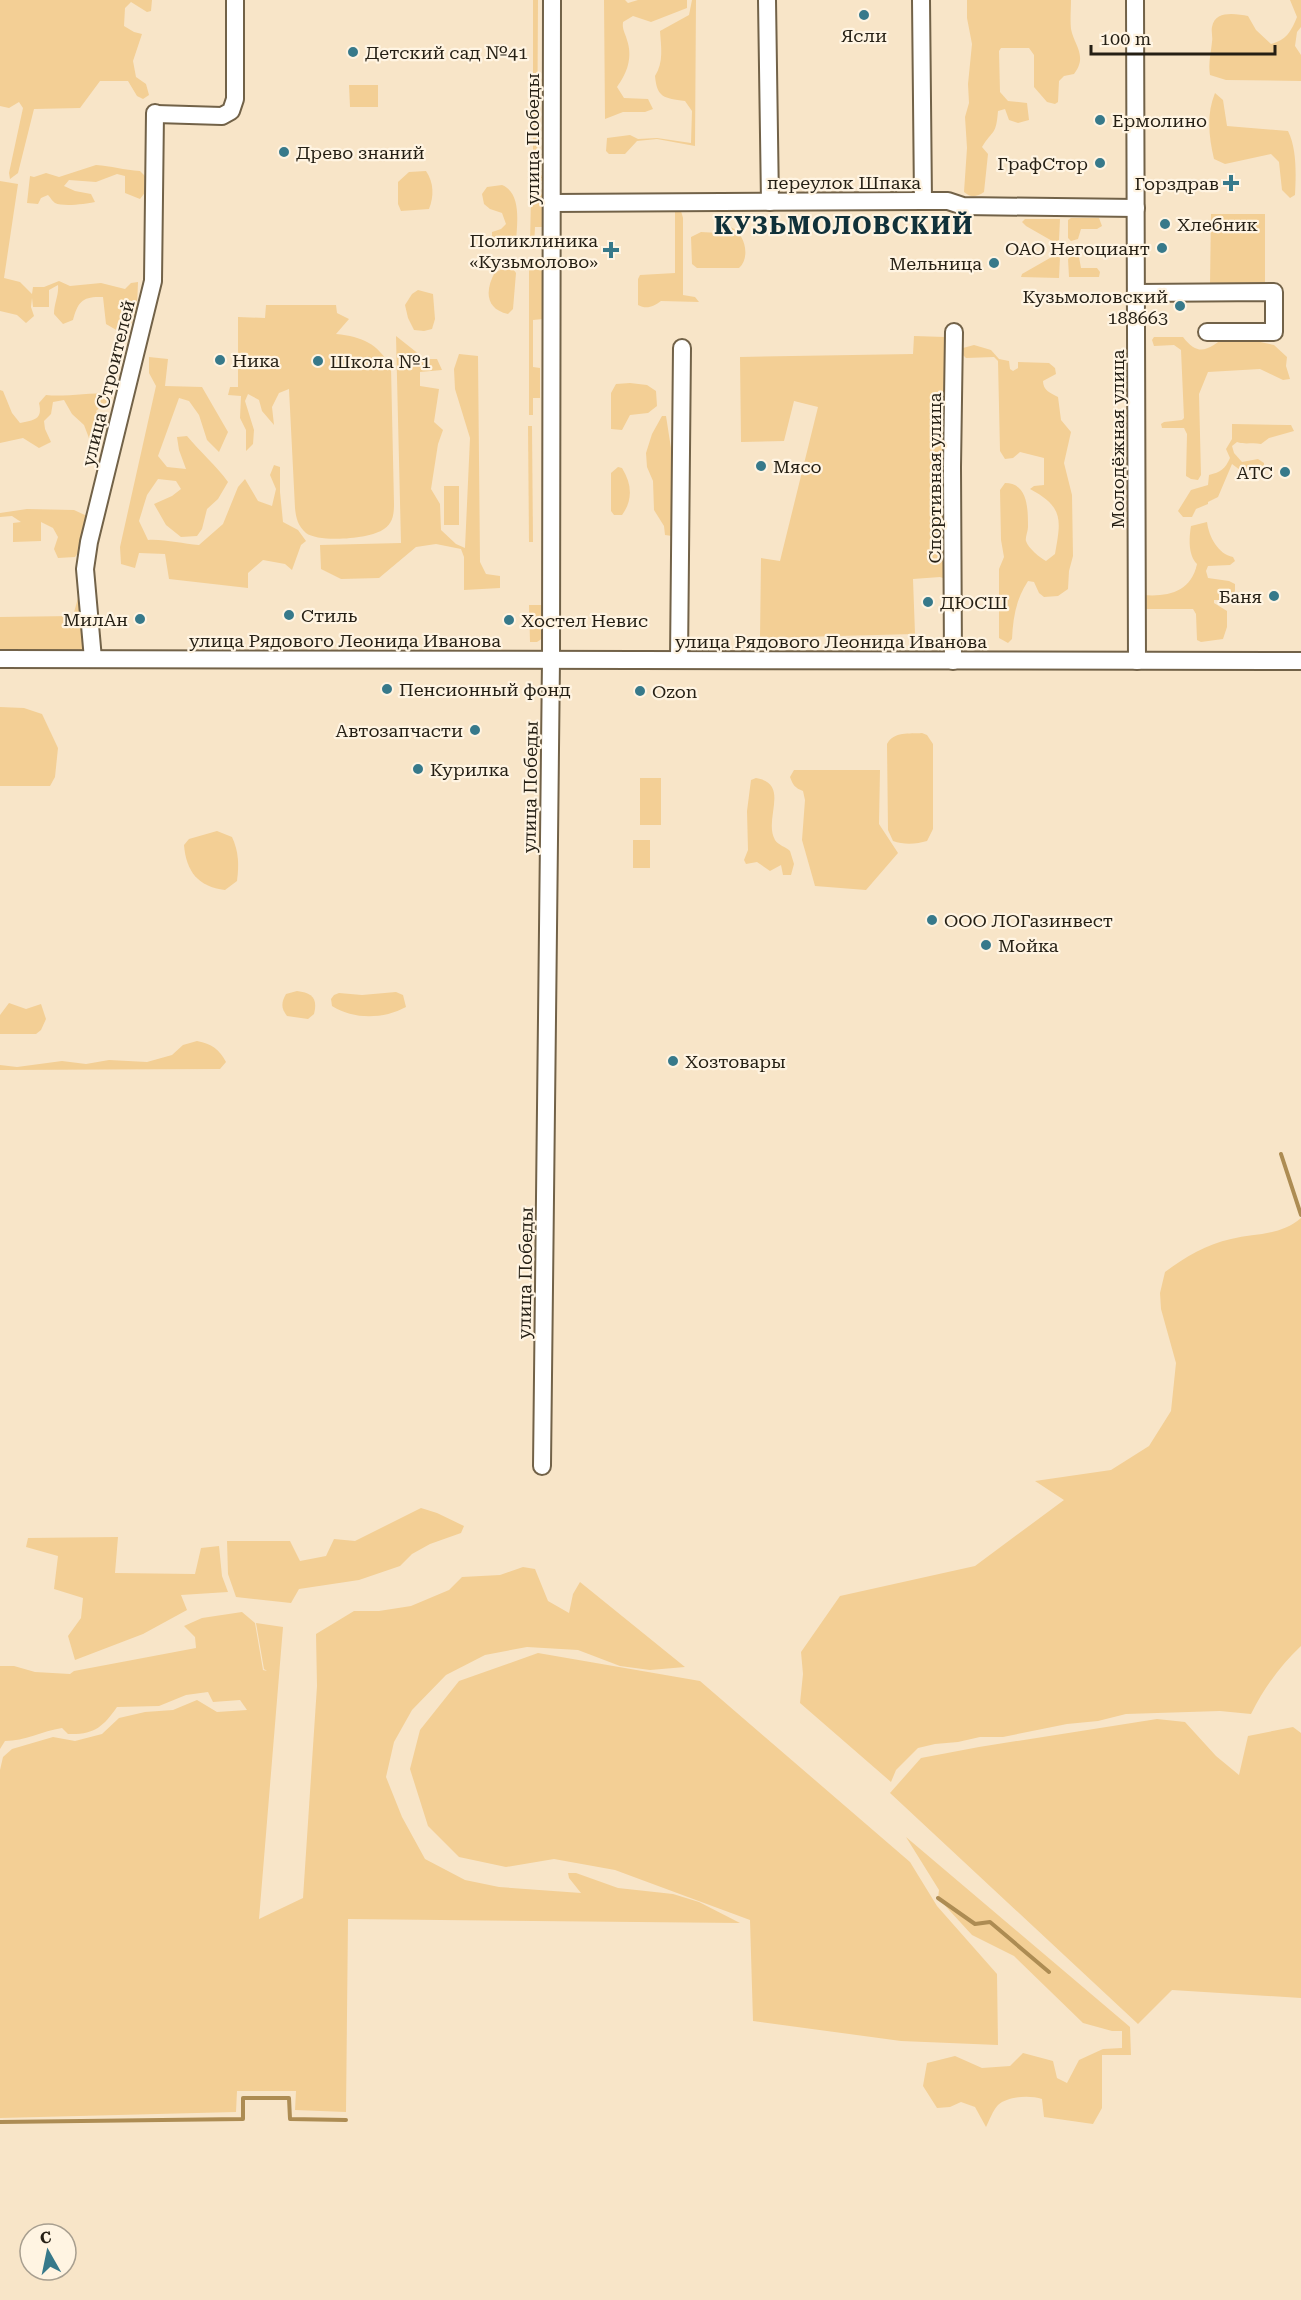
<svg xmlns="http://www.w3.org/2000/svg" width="1301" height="2300" font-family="'Roboto Serif',serif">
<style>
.green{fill:#f3cf95}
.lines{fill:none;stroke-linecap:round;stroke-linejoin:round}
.stream{stroke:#ad8c53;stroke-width:4}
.minor-casing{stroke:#726248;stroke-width:20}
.minor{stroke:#fff;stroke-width:16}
.poi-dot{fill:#37798a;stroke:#fff4e2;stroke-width:2}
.labels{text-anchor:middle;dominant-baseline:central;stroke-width:4.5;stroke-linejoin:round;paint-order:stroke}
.poi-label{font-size:18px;fill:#251f14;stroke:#fff4e2;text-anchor:start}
.street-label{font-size:18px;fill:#251f14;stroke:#fff4e2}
.district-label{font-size:24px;font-weight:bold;letter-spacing:1.5px;fill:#113139;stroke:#fff4e2}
</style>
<rect width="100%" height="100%" fill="#f8e5c8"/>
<g class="green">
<path d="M 0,0 L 152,0 L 151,11 L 147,12 L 131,2 L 125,8 L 124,26 L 134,32 L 142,34 L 133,61 L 136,77 L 146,84 L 149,95 L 143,99 L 137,96 L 128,81 L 100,81 L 80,108 L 34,109 L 18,173 L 10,179 L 9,173 L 23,108 L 19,102 L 9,108 L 0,106 Z"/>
<path d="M 533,0 L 538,0 L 537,175 L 546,175 L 545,180 L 533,183 Z"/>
<path d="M 604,0 L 625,0 L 628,3 L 638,0 L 687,0 L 687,8 L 651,22 L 633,16 L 623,22 C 622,30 625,32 627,40 C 633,58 627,73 617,87 L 624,98 L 648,99 L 653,109 L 645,112 L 623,112 L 605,119 Z"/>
<path d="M 692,0 L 696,0 L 695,146 L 657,139 L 637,141 L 625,154 L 609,154 L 606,151 L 607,138 L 630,135 L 638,139 L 657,138 L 691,143 L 692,111 L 685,101 C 664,98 657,98 655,76 C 664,62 661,47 660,31 L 689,15 Z"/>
<path d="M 967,0 L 1071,0 C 1071,9 1070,20 1071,29 C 1074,45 1088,56 1074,74 L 1064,76 L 1059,81 L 1058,102 L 1055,104 L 1047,102 L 1034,87 L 1034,55 L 1029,48 L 1001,48 L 999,51 L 1000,92 L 1008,101 L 1027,103 L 1029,120 L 1018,123 L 1009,120 L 1005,109 L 998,111 C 996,136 993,129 982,147 L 988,154 L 984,192 C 977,197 971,198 964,192 L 967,148 L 965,117 L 969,103 L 968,84 L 972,44 L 967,18 Z"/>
<path d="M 1290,0 L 1301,0 L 1301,27 L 1297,32 L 1295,46 L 1301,55 L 1301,81 L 1226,80 L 1210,75 C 1208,63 1211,53 1212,42 C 1213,37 1211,32 1212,27 C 1215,10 1236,14 1248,16 L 1256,30 L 1271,44 C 1286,40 1291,32 1297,17 Z"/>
<path d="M 349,85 L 378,85 L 378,107 L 350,107 Z"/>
<path d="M 1215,93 L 1223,100 L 1227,126 L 1288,131 C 1297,149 1296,175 1295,195 L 1290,198 L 1282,190 L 1279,162 L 1271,154 L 1225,164 L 1214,159 C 1209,137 1206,115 1215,93 Z"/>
<path d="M 96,165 C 111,166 124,170 140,171 L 147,178 L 147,190 L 140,199 L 125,193 L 125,176 L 117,174 L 96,182 L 69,180 L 64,186 L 75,191 L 91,194 L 95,202 C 86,204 63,207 55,203 C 52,201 51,198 48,195 L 41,198 L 38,204 L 27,203 L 30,176 L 34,177 L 46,173 L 59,177 Z"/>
<path d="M 426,171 C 434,183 434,196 429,209 L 401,211 L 398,204 L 398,182 L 409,172 Z"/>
<path d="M 0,181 L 18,184 L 4,278 L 20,282 L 32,294 L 33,287 L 44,287 L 59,281 L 70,286 L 101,283 L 125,289 L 131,283 L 138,282 L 137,307 L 131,325 L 118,331 L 106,324 L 103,297 C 83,296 78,301 73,320 L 63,324 L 54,314 C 54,303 59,295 58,285 L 49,290 L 49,307 L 33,307 L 32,298 L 31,307 L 34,316 L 26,323 L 17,315 L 0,311 Z"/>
<path d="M 502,185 C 522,193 517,224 516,242 L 502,247 L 492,247 L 492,232 L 501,229 L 506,224 L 502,213 L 490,209 L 484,204 L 482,194 L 487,187 Z"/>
<path d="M 531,192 L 540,192 L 544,196 L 544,227 L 535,227 L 534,246 L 530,246 Z"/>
<path d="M 677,210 L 681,211 L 683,218 L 683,295 L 695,297 L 699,302 L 661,301 C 654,306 647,310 638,305 L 638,279 L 640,275 L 675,273 L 675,212 Z"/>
<path d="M 1211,214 L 1265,214 L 1265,285 L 1210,285 Z"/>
<path d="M 1071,218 L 1099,218 L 1102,226 L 1097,229 L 1081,229 L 1078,239 L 1071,241 L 1068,238 L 1068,220 Z"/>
<path d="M 1025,219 L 1060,219 L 1059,240 L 1054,242 L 1026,226 L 1022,222 Z"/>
<path d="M 730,227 C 745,232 751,258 739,268 L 697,268 L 692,264 L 691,237 L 701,232 L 719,233 Z"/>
<path d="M 1057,254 L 1060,257 L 1059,278 L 1021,277 L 1022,274 Z"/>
<path d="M 1071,256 L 1079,257 L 1081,268 L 1097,268 L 1100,272 L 1099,277 L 1069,277 L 1068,259 Z"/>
<path d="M 538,258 L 541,260 L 543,266 L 543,319 L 533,320 L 533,367 L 540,368 L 540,398 L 533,398 L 533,415 L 529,415 L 529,259 Z"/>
<path d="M 511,266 L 516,273 L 513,309 L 508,314 C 485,309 485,290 495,272 Z"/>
<path d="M 418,290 L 433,294 L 435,319 L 432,329 L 424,331 L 414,330 L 408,318 L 405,305 L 412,294 Z"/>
<path d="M 266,305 L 336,305 L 337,313 L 349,319 L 336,334 C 363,337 377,343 391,367 L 394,504 C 394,514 393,523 384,529 C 371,539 319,543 306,533 C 298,526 296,518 295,508 L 289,389 L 279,393 L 272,407 L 274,425 L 262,411 L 259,400 L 248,394 L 245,401 L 254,430 L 253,444 L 246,451 L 246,430 L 240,418 L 241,396 L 228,395 L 230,387 L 238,387 L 238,317 L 265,318 Z"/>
<path d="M 1228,335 L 1274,345 L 1287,357 L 1286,366 L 1290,379 L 1283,380 L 1260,369 L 1208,372 L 1199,394 L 1201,475 L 1198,480 L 1191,479 L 1186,476 L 1187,434 L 1184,428 L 1162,428 L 1161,424 L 1164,422 L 1182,420 L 1184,418 L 1181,350 L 1174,345 L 1154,346 L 1152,340 L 1154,337 L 1183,337 C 1200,359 1209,348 1228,335 Z"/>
<path d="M 396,336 L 425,359 L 437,359 L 442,370 L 420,372 L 420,386 L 439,389 L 434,422 L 443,430 L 438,444 L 431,489 L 440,504 L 441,530 L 456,544 L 465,548 L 470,438 L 455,389 L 454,369 L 459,354 L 478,356 L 480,562 L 486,574 L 500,576 L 500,588 L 464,590 L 464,557 L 461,549 L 436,544 L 416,547 L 379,578 L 341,579 L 321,569 L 320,545 L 401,543 Z"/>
<path d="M 914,336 L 945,337 L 946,579 L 940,577 L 913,579 L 915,634 L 760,638 L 761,558 L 780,561 L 818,407 L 794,401 L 784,441 L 741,442 L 740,357 L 913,354 Z"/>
<path d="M 974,345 L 991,350 L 999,359 L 1009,361 L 1010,369 L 1013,371 L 1018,368 L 1018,362 L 1049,363 L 1055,368 L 1056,374 L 1043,381 C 1043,390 1050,393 1058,397 L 1061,420 L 1071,432 L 1064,463 L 1072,495 L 1073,556 L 1069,571 L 1068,589 L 1058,596 L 1044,597 L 1039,593 L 1034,582 L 1028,581 C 1016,599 1013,618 1012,639 L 1008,643 L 999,638 L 999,569 L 1004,557 L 1001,540 L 1000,490 L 1005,483 C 1028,483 1028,509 1028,527 C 1028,531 1025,538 1026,541 C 1028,548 1040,558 1046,561 L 1055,554 C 1061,520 1064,507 1030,489 L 1034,486 L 1044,485 L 1044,458 L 1020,452 L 1013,458 L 1005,459 L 1000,451 L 998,361 L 994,357 L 966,358 L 961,353 L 963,348 Z"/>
<path d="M 149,357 L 168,359 L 165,386 L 202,387 L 228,432 L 219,452 L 207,440 L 199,415 L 189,401 L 179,398 L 158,456 L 167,467 L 186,469 L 179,450 L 177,437 L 187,436 C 200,452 216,465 228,482 L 218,499 L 207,509 L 202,529 L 197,536 L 181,537 L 166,525 L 154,504 L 172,496 L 181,489 L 176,481 L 158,479 L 147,495 L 139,521 L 148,540 C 165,539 182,544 199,545 L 223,524 L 238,487 L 245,479 L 258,501 L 272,506 L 276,489 L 270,475 L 274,465 L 280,467 L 280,492 L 283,522 L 298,530 L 306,541 L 301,545 L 292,570 L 285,564 L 263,560 L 248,573 L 248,588 L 169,579 L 165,554 L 139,553 L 135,568 L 121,564 L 120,547 L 156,386 L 149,373 Z"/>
<path d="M 630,383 L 647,385 L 656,391 L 657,406 L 648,413 L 630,415 L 622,430 L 611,429 L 611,393 L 616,384 Z"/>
<path d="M 0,390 L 3,391 L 12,413 L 20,423 C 34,420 43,420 39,403 L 46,395 C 63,397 89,393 108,393 L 111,404 L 104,404 L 96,411 L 102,421 L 100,444 L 92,446 L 84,425 L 72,414 L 64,400 L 53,402 L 51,414 L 44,421 L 45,429 L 51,442 L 39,448 L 23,438 L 0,443 Z"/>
<path d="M 662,416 L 666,416 L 675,474 L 672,536 L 665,535 L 664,526 L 654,510 L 653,481 L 647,467 L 646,453 L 652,434 Z"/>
<path d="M 1232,424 L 1288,425 L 1291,425 L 1294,431 L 1269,438 L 1261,444 C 1252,442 1246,445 1237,442 L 1232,446 L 1234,453 L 1242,462 L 1258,459 L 1264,463 L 1264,469 L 1240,470 L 1232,464 L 1218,497 L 1208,502 L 1208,504 L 1196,509 L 1192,517 L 1183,517 L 1178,511 L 1191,490 L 1208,485 L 1209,475 C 1221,472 1225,469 1230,458 L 1226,449 L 1232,439 Z"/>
<path d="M 528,426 L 532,426 L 533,542 L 529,542 Z"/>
<path d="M 618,467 L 622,468 C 632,484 633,500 622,515 L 614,515 L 611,511 L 611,473 Z"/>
<rect x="444" y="486" width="15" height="39"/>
<path d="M 27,509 L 74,510 L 87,516 L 83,546 L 75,557 L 58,558 L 54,549 L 58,537 L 53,528 L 41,522 L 41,541 L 13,542 L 13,523 L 21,522 L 12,516 L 0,517 L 0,513 Z"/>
<path d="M 1207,522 C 1209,537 1218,554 1233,557 L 1235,561 L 1230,565 L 1208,566 L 1206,571 L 1208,578 L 1229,581 L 1235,584 L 1235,600 L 1232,603 L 1223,600 L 1214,600 L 1214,603 L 1227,611 L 1227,627 L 1223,639 L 1201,642 L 1197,640 L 1196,614 L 1193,609 L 1145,609 L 1143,595 C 1168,597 1191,592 1197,564 C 1188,555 1189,538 1191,526 Z"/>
<path d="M 78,598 L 82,598 L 84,651 L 0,650 L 0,617 L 73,616 Z"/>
<path d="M 529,605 L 542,605 L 543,638 L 537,642 L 530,642 Z"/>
<path d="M 0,707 L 24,708 L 42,714 L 58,748 L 55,777 L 50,786 L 0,786 Z"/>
<path d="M 922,733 L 927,735 L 933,744 L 933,829 L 927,841 C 917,844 904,845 893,841 L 888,830 L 887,744 C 894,731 909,734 922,733 Z"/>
<path d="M 794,770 L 880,770 L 879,824 L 898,853 L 866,890 L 815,886 L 802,840 L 805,800 L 803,791 C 795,788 793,785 790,777 Z"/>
<rect x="640" y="778" width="21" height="47"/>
<path d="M 756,778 C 791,784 763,819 775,840 C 778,845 786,847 790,851 L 794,864 L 791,875 L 783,875 L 781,865 L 770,871 L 757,862 L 746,864 L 744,860 L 748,850 L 747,811 L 751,780 Z"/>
<path d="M 217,831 L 232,837 C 239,852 239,865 237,881 L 225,890 C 198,887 186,871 184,845 L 189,839 Z"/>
<rect x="633" y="840" width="17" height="28"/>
<path d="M 297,991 C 312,993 318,998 314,1014 L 308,1019 L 287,1016 C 281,1008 281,1003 286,994 Z"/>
<path d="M 396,992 L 403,995 L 406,1007 C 384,1019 354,1020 332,1006 L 331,999 L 334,995 L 339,993 L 362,995 Z"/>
<path d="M 9,1003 L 26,1009 L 41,1004 L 46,1019 L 41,1030 L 36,1034 L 0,1034 L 0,1015 Z"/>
<path d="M 197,1041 C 212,1044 219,1049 226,1062 L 220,1069 L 0,1070 L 0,1065 L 17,1067 L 62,1061 L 86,1064 L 109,1060 L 147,1062 L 172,1055 L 183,1045 Z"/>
<path d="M 1301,1218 L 1301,1646 C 1280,1666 1264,1688 1251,1714 L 1220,1711 L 1126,1714 L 1098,1721 L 1067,1724 L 1003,1737 L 980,1737 L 958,1742 L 935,1744 L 918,1748 L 896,1770 L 891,1782 L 800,1703 L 803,1674 L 801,1652 L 840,1596 L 975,1566 L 1064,1500 L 1035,1481 L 1111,1470 L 1149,1446 L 1171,1411 L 1176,1363 L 1161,1309 L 1160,1293 L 1165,1272 C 1185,1257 1207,1244 1231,1239 C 1256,1233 1280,1236 1301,1218 Z"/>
<path d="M 421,1508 L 437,1513 L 464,1526 L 461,1533 L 430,1544 L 412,1554 L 400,1566 L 359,1580 L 299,1589 L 291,1603 L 236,1597 L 228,1574 L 227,1541 L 290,1541 L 300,1561 L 326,1556 L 334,1539 L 355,1541 Z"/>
<path d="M 118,1537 L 115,1573 L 195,1574 L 201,1548 L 219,1546 L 222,1576 L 228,1592 L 181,1595 L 187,1610 L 143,1634 L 75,1660 L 68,1636 L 81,1618 L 83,1598 L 54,1589 L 58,1556 L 26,1547 L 28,1538 Z"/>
<path d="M 523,1567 L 535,1569 L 548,1601 L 569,1613 L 573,1594 L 580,1582 L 685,1667 L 650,1670 L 620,1666 L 578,1650 L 527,1647 L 485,1655 L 446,1675 L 412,1710 L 394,1742 L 386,1777 L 402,1817 L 425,1859 L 465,1880 L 499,1887 L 581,1893 L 569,1878 L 568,1873 L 576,1873 L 618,1888 L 673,1894 L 699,1902 L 740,1923 L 348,1919 L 346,2112 L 295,2110 L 296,2091 L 237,2091 L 236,2112 L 0,2118 L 0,1770 L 3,1757 L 12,1749 L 53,1737 L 75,1741 L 102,1734 L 119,1718 L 145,1712 L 173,1710 L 197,1700 L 217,1712 L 247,1710 L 240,1700 L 213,1702 L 208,1692 L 186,1695 L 159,1706 L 117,1707 C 103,1727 94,1735 68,1734 L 62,1728 C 42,1731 25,1741 5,1741 L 0,1749 L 0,1666 L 14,1666 L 35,1672 L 70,1674 L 74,1671 L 196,1648 L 195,1637 L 184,1626 L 202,1618 L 242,1612 L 255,1623 L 263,1670 L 267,1671 L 264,1669 L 256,1623 L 283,1627 L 259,1919 L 303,1898 L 317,1686 L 316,1634 L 354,1611 L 379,1611 L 411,1606 L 449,1590 L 462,1577 L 500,1575 Z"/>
<path d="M 538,1653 L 700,1681 L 910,1862 L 937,1906 L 997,1974 L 998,2045 L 901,2041 L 753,2021 L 750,1920 L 615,1870 L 554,1859 L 506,1867 L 459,1857 L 428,1826 L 410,1769 L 420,1730 L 459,1681 Z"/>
<path d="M 1157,1719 L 1185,1722 L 1216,1756 L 1239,1775 L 1248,1736 L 1293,1727 L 1301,1733 L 1301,1998 L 1172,1990 L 1138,2024 L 890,1793 L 921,1758 L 979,1747 Z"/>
<path d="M 906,1837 L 1130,2027 L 1131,2055 L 1102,2055 L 1102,2108 L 1093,2124 L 1044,2117 L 1042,2099 C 1030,2095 1008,2096 998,2105 C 993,2110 989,2121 986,2127 L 975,2107 L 961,2102 L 950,2107 L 937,2108 L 923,2086 L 927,2063 L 955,2056 L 982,2068 L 1010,2066 L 1023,2053 L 1053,2061 L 1057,2078 L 1067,2083 L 1079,2060 L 1103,2049 L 1122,2048 L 1122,2031 L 1112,2031 L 1083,2023 L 1014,1956 L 972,1935 L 938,1898 L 939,1890 Z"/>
</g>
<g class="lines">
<g class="stream">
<path d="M 1281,1154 L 1301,1215"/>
<path d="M 938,1898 L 975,1924 L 990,1922 L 1049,1972"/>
<path d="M 0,2122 L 243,2119 L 243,2098 L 289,2098 L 290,2119 L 346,2120"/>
</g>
<defs>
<g id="minor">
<path d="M 767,0 L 770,202"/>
<path d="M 921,0 L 923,201"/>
<path d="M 1135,0 L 1137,661"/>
<path d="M 156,114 L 222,116 L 231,111 L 235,99 L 235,0"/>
<path d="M 552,203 L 923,201 L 948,201 L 963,206 L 1136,208"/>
<path d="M 1136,293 L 1274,292 L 1274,332 L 1207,332"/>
<path d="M 0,659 L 1301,661"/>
<path d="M 93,659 L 85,569 L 89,542 L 153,281 L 155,113"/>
<path d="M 679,660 L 682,348"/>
<path d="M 953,661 L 952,467 L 954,332"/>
<path d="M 542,1466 L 551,660 L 552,0"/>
</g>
</defs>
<use href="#minor" class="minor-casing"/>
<use href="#minor" class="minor"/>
</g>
<g class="poi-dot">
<circle cx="864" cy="15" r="6"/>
<circle cx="353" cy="52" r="6"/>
<circle cx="1100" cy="120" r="6"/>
<circle cx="284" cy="152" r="6"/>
<circle cx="1100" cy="163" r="6"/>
<path d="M1228 174h6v6h6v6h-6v6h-6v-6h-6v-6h6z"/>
<circle cx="1165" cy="224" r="6"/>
<circle cx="1162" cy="248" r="6"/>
<path d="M608 241h6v6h6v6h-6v6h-6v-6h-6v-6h6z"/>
<circle cx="994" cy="263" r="6"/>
<circle cx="1180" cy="306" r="6"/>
<circle cx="220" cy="360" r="6"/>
<circle cx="318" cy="361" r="6"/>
<circle cx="761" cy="466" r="6"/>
<circle cx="1285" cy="472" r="6"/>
<circle cx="1274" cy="596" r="6"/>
<circle cx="928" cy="602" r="6"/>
<circle cx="289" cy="615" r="6"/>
<circle cx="140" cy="619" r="6"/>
<circle cx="509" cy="620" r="6"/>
<circle cx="387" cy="689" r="6"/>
<circle cx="640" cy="691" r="6"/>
<circle cx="475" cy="730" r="6"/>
<circle cx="418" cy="769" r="6"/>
<circle cx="932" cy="920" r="6"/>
<circle cx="986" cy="945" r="6"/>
<circle cx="673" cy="1061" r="6"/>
</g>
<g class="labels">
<g class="poi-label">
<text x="864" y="35" text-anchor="middle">Ясли</text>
<text x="365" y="52">Детский сад №41</text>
<text x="1112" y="120">Ермолино</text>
<text x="296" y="152">Древо знаний</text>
<text x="1088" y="163" text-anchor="end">ГрафСтор</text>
<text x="1219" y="183" text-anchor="end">Горздрав</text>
<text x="1177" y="224">Хлебник</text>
<text x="598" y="240" text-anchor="end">Поликлиника<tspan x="598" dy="21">«Кузьмолово»</tspan></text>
<text x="1150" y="248" text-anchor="end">ОАО Негоциант</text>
<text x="982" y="263" text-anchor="end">Мельница</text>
<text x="1168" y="296" text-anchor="end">Кузьмоловский<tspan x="1168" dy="21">188663</tspan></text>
<text x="232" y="360">Ника</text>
<text x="330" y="361">Школа №1</text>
<text x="773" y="466">Мясо</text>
<text x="1273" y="472" text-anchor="end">АТС</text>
<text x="1262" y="596" text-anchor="end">Баня</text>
<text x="940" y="602">ДЮСШ</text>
<text x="301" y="615">Стиль</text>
<text x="128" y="619" text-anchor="end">МилАн</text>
<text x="521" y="620">Хостел Невис</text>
<text x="399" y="689">Пенсионный фонд</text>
<text x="652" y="691">Ozon</text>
<text x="463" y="730" text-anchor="end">Автозапчасти</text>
<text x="430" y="769">Курилка</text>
<text x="944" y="920">ООО ЛОГазинвест</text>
<text x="998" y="945">Мойка</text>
<text x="685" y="1061">Хозтовары</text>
</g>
<g class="street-label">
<text transform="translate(532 139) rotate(-90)">улица Победы</text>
<text x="844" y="182">переулок Шпака</text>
<text transform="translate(108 383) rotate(-76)">улица Строителей</text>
<text transform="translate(1117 439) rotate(-90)">Молодёжная улица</text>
<text transform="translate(934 478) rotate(-90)">Спортивная улица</text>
<text x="345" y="640">улица Рядового Леонида Иванова</text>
<text x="831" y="641">улица Рядового Леонида Иванова</text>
<text transform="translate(530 787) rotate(-89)">улица Победы</text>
<text transform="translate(525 1273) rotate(-89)">улица Победы</text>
</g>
<g class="district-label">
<text x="844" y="226">КУЗЬМОЛОВСКИЙ</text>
</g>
</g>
<g transform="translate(48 2252) rotate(351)"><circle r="28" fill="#fff4e2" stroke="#a89f90" stroke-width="1.5"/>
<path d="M0-4.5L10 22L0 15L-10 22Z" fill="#37798a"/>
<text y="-9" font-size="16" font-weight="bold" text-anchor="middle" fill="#251f14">С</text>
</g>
<path d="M1091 45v9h184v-9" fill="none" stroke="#251f14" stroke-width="3"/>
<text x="1100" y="45" font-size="18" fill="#251f14" stroke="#fff4e2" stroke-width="4.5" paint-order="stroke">100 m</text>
</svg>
